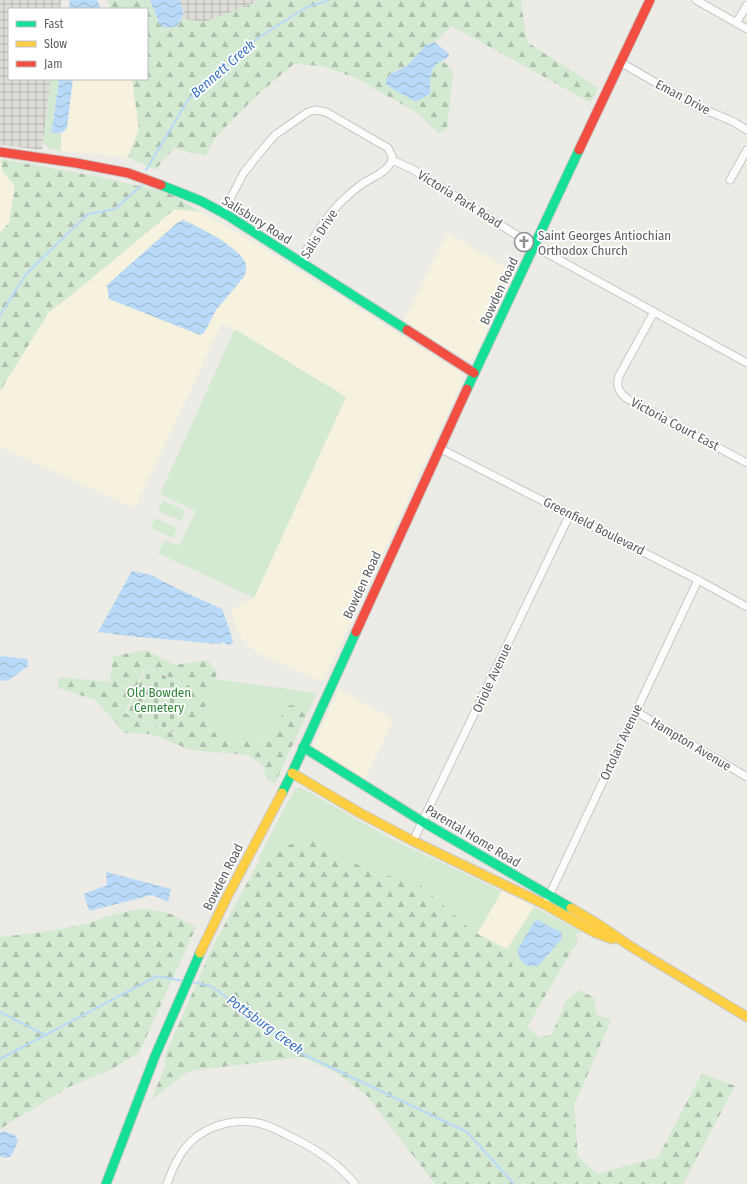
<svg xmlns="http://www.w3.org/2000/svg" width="747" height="1184" font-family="'Fira Sans Condensed',sans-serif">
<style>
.commercial{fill:#f6f2de}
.industrial{fill:url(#industrial-grid)}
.green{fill:#d3e9d1}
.forest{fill:url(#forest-firs);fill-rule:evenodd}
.cemetery{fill:url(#cemetery-stones)}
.water{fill:url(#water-waves)}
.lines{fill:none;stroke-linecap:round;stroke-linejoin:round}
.stream{stroke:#b8daf8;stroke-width:2}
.street-casing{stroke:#c8c8c6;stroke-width:9}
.fast-casing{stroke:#c8c9c8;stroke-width:11}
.slow-casing{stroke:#c8c9c8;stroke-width:11}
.jam-casing{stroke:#c8c9c8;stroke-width:11}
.street{stroke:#fcfcfb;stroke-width:7}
.fast{stroke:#16e098;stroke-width:9}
.slow{stroke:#ffcf43;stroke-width:9}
.jam{stroke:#f24e42;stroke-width:9}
.labels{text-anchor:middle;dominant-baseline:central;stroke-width:3.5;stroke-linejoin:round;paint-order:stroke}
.street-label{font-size:13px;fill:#5b5f64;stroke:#fff}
.poi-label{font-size:13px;fill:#5b5f64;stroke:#fff;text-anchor:start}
.park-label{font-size:13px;fill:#308638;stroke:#fff}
.water-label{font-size:14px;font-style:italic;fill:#3c76c0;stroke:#fff}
</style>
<defs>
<pattern id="industrial-grid" width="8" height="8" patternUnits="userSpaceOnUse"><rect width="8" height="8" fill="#dddcd7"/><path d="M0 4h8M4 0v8" fill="none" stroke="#b6b6b2"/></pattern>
<pattern id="forest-firs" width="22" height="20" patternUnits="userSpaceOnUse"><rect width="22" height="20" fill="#d3e9d1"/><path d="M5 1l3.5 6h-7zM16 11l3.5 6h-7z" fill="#aec0ad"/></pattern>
<pattern id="cemetery-stones" width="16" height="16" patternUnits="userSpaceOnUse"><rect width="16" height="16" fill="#d3e9d1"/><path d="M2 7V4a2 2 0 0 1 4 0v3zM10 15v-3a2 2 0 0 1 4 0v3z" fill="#aec0ad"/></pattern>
<pattern id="water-waves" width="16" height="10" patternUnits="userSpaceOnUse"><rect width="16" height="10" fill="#b8daf8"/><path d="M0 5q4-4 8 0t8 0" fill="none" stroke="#99b4cc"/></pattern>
</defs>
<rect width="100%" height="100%" fill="#ecebe6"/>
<g class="commercial">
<path d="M 73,79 L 132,79 L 139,129 L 128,157 L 61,151 L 61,133 L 64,132 L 67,127 Z"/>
<path d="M 0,159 L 1,159 L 2,171 L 15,186 L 9,223 L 0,233 Z"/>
<path d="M 175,209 L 200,212 L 248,239 L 460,372 L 463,378 L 462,383 L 323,682 L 257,653 L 240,637 L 231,610 L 254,598 L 346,397 L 222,323 L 135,508 L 0,447 L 0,391 L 49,312 L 74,293 Z"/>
<path d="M 447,233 L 515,273 L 475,356 L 472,359 L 467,360 L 403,322 Z"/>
<path d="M 339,689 L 393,720 L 364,781 L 314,748 L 314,743 Z"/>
<path d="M 502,891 L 534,907 L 507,949 L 477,934 Z"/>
</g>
<g class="industrial">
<path d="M 0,0 L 61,0 L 60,9 L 9,9 L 9,79 L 51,79 L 42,150 L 0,145 Z"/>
<path d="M 180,0 L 262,0 L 205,22 L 182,19 L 184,11 Z"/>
</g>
<g class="green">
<path d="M 51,79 L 59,79 L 53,123 L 51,129 L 52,133 L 61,133 L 61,151 L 49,148 L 43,143 Z"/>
<path d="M 235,329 L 346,397 L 254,598 L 158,553 L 165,540 L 179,546 L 196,511 L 160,494 Z"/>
<path d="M 163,500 L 185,511 L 181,521 L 158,511 Z"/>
<path d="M 155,518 L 177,528 L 173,538 L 151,528 Z"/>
<path d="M 215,679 L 317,693 L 312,703 L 286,707 L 276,728 L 255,744 L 209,731 L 205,707 Z"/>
<path d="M 300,787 L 395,841 L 502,891 L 477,934 L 472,931 L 416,881 L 372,873 L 308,836 L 260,859 L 259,857 L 292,794 L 296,788 Z"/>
<path d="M 534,907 L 583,932 L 575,934 L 532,976 L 513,967 L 507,949 Z"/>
</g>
<g class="forest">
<path d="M 107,0 L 150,0 L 160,25 L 177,26 L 182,19 L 205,22 L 262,0 L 522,0 L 521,3 L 527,42 L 598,88 L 591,103 L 452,26 L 435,42 L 426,45 L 408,65 L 389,74 L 431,91 C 429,76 431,68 442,59 L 453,72 L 447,129 L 439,134 L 419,114 L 356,78 L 322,66 L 294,64 L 257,95 L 215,138 L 206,156 L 174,148 L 155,170 L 128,157 L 139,129 L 132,79 L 147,79 L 147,9 L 111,9 Z"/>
<path d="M 1,159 L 101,177 L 172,194 L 200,212 L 175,209 L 74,293 L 49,312 L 0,391 L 0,233 L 9,223 L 15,186 L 2,171 Z"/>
<path d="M 146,650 L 175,665 L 208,660 L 217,673 L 205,707 L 209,731 L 256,744 L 276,728 L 286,706 L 312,703 L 275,783 L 267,780 L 263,765 L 248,755 L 191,750 L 150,734 L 124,733 L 96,700 L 58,688 L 59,677 L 110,682 L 113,656 ZM 145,667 L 193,687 L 173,733 L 125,713 Z"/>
<path d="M 308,836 L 372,873 L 416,881 L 472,931 L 507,949 L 513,967 L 532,976 L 575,934 L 578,940 L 527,1027 L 540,1038 L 552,1034 L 566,1001 L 579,990 L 595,998 L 596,1014 L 611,1020 L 574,1106 L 578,1156 L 597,1174 L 658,1157 L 702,1073 L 735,1086 L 683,1184 L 435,1184 L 367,1096 L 337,1073 L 302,1057 L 189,1071 L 151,1100 L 166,1065 L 164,1058 L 212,948 L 260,859 Z"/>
<path d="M 147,909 L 171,914 L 196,927 L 139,1053 L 112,1069 L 69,1087 L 9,1123 L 0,1130 L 0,937 L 43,932 L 86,924 L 111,915 L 132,910 Z"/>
</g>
<path class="cemetery" d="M 146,668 L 192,687 L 173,732 L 127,713 Z"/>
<g class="water">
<path d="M 70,0 L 97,0 L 101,9 L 69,9 Z"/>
<path d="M 150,0 L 180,0 C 184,12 185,15 177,26 L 167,28 L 160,25 Z"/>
<path d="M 435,42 L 449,54 L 449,57 C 435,64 431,66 430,84 C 430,88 431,90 430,94 L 419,100 L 415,101 L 394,90 L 386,84 L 386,80 L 389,75 L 408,65 L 426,45 Z"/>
<path d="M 59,79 L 73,79 L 67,127 C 63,134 60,133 52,133 L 51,129 L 53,123 Z"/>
<path d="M 183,220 C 199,227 237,246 245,262 C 247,266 246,272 244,277 L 216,310 L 204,333 L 200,335 L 109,299 L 107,285 L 177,223 Z"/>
<path d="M 132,571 L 151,575 L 178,589 L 222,609 C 224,614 232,635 232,640 L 234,642 L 229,645 L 223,642 L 220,644 L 194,642 L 188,641 L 137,637 L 98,632 Z"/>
<path d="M 0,656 L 27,659 L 28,666 L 9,680 L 0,681 Z"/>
<path d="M 106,872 L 171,889 L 168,902 L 152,895 L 89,911 L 84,894 L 107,885 Z"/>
<path d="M 537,920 L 559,931 L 562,934 L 562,938 L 540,964 C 530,971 516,961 518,949 L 534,922 Z"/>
<path d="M 3,1131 L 15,1135 L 18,1141 L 14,1151 L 10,1157 L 6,1158 L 0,1156 L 0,1133 Z"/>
</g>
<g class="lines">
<g class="stream">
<path d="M 146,170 L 188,100 L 255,40 L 305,8 L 329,0"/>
<path d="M 0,315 L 26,274 L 88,214 L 115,209 L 142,185"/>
<path d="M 192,982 L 211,986 L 305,1055 L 467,1132 L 514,1184"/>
<path d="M 0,1012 L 45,1035"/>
<path d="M 0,1059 L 157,976 L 184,981"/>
</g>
<defs>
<g id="street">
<path d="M 696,0 L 747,29"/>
<path d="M 736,23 L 747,5"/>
<path d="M 620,62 L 698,107 L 732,121 L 747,130"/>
<path d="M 392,160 L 412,169 L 534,246 L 747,363"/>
<path d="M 730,180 L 747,150"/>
<path d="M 223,213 L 243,174 L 257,156 L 275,135 L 308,112 L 315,110 L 326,112 L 388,148 L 392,156 L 392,160"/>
<path d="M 300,263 C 311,241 325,217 343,200 C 349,194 355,189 362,184 C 372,177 387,173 392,160"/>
<path d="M 654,312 L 619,376 C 616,385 618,391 626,398 L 747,463"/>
<path d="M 439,448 L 698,580 L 747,607"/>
<path d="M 635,711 L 747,777"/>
<path d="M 413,841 L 570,514"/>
<path d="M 548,898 L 698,580"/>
<path d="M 167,1184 C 170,1176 173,1167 178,1159 C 193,1130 227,1117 258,1123 C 269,1125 279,1131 289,1136 C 315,1148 337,1162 355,1184"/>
</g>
<g id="fast">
<path d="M 161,185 L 201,201 L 227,215 L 407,330"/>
<path d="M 467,389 L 579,150"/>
<path d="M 303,747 L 423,822 L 571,908"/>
<path d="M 282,793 L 292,773 L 356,632"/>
<path d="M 106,1184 L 155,1056 L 200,953"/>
</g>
<g id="slow">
<path d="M 292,773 L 360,813 L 413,841 L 544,904 L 594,932 L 612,939"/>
<path d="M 571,908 L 598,924 L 630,946 L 747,1017"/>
<path d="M 200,953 L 226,899 L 282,793"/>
</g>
<g id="jam">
<path d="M 579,150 L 650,0"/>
<path d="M 0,152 L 76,163 L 128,173 L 161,185"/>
<path d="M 407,330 L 474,373"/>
<path d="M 356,632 L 467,389"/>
</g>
</defs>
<use href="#street" class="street-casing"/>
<use href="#fast" class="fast-casing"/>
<use href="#slow" class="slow-casing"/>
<use href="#jam" class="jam-casing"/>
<use href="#street" class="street"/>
<use href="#fast" class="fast"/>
<use href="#slow" class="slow"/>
<use href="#jam" class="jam"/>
</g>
<defs>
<symbol id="church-ring" viewBox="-11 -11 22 22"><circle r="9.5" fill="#fff" stroke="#8e9092" stroke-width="1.5"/><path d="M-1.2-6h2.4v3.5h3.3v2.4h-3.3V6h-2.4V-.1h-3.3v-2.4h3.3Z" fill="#8e9092"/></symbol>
</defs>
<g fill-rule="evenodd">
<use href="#church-ring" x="513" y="231" width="22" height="22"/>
</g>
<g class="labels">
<g class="street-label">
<text transform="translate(683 97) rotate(28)">Eman Drive</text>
<text transform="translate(460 199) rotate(32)">Victoria Park Road</text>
<text transform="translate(257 220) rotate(32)">Salisbury Road</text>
<text transform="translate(319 234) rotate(-57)">Salis Drive</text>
<text transform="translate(499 291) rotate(-65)">Bowden Road</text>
<text transform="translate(675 424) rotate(28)">Victoria Court East</text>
<text transform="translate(594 526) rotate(27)">Greenfield Boulevard</text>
<text transform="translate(362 585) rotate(-65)">Bowden Road</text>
<text transform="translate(492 678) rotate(-65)">Oriole Avenue</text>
<text transform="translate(621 742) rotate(-65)">Ortolan Avenue</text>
<text transform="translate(691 744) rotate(31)">Hampton Avenue</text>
<text transform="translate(473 836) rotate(31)">Parental Home Road</text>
<text transform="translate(223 877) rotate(-63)">Bowden Road</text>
</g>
<g class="poi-label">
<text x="538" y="235">Saint Georges Antiochian<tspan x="538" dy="15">Orthodox Church</tspan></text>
</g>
<g class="park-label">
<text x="159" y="692">Old Bowden<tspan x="159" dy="15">Cemetery</tspan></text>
</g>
<g class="water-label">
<text transform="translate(223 69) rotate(-41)">Bennett Creek</text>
<text transform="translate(265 1025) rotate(36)">Pottsburg Creek</text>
</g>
</g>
<rect x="8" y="8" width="140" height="72" fill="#ffffff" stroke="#bdbfc1"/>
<rect x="16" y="21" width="20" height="6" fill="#16e098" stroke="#bdbfc1"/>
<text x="44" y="28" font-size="12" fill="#5b5f64">Fast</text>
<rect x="16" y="41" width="20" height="6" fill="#ffcf43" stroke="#bdbfc1"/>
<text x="44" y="48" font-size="12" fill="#5b5f64">Slow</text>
<rect x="16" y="61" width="20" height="6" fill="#f24e42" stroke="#bdbfc1"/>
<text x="44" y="68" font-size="12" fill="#5b5f64">Jam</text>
</svg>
